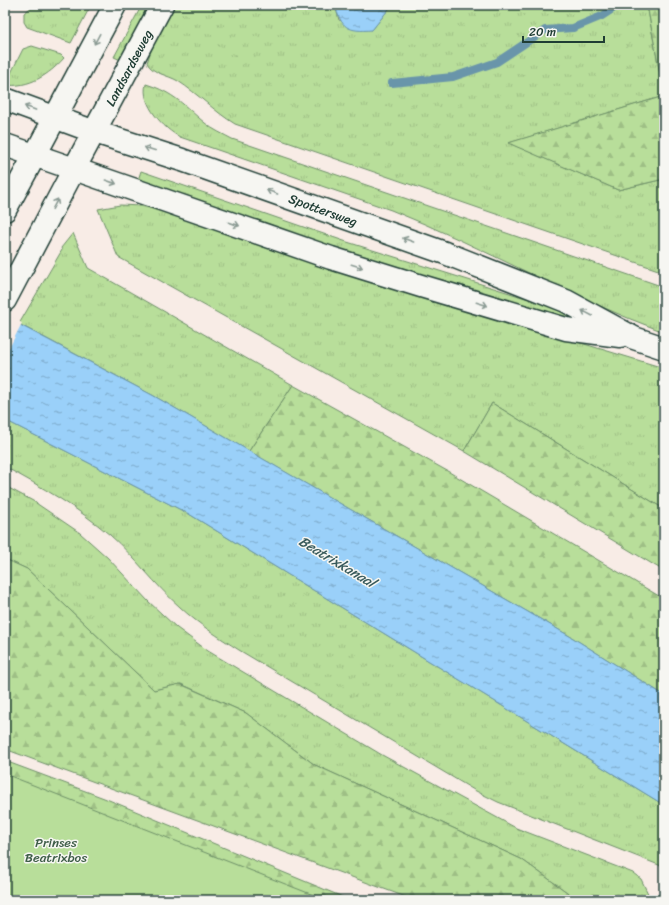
<svg xmlns="http://www.w3.org/2000/svg" width="669" height="905" font-family="Sriracha,sans-serif">
<style>
.grass{fill:url(#grass-tufts);stroke:#6c8e67}
.forest{fill:url(#forest-firs);stroke:#6c8e67}
.park{fill:#b8de9a;stroke:#6c8e67}
.water{fill:url(#water-ripples);stroke:#6995aa}
.pier{fill:#f8ece6}
.lines{fill:none;stroke-linecap:round;stroke-linejoin:round}
.stream{stroke:#6995aa;stroke-width:8}
.minor-casing{stroke:#1f3d34;stroke-width:25}
.tertiary-casing{stroke:#1f3d34;stroke-width:25}
.secondary-casing{stroke:#1f3d34;stroke-width:25}
.minor{stroke:#f6f6f2;stroke-width:22}
.tertiary{stroke:#f6f6f2;stroke-width:22}
.secondary{stroke:#f6f6f2;stroke-width:22}
.oneway{stroke:#8a9a93}
.labels{text-anchor:middle;dominant-baseline:central;stroke-width:3;stroke-linejoin:round;paint-order:stroke}
.street-label{font-size:13px;fill:#1f3d34;stroke:#f6f6f2}
.park-label{font-size:13px;fill:#3e5d48;stroke:#f6f6f2}
.water-label{font-size:14px;font-style:italic;fill:#385a5b;stroke:#f6f6f2}
</style>
<defs>
<pattern id="grass-tufts" width="24" height="20" patternUnits="userSpaceOnUse"><rect width="24" height="20" fill="#b8de9a"/><path d="M3 7l-1-3M5 7V3M7 7l1-3M15 17l-1-3M17 17v-4M19 17l1-3" fill="none" stroke="#9ebf85"/></pattern>
<pattern id="forest-firs" width="22" height="20" patternUnits="userSpaceOnUse"><rect width="22" height="20" fill="#b8de9a"/><path d="M5 1l3.5 6h-7zM16 11l3.5 6h-7z" fill="#9ebf85"/></pattern>
<pattern id="water-ripples" width="26" height="14" patternUnits="userSpaceOnUse"><rect width="26" height="14" fill="#9ad0f9"/><path d="M2 4q2-2 4 0t4 0M15 11q2-2 4 0t4 0" fill="none" stroke="#7daaca"/></pattern>
</defs>
<rect width="100%" height="100%" fill="#f8ece6"/>
<filter id="ink" filterUnits="userSpaceOnUse"><feTurbulence type="fractalNoise" baseFrequency=".025" numOctaves="2"/><feDisplacementMap in="SourceGraphic" scale="8" xChannelSelector="R" yChannelSelector="G"/><feConvolveMatrix kernelMatrix="1 2 1 2 8 2 1 2 1" color-interpolation-filters="sRGB"/></filter>
<g filter="url(#ink)">
<g class="grass">
<path d="M 34,5 L 91,5 L 71,43 L 27,27 L 24,22 L 24,13 Z"/>
<path d="M 142,5 L 153,5 L 123,61 L 114,57 Z"/>
<path d="M 173,5 L 335,5 L 339,20 L 372,30 L 392,5 L 647,5 L 664,96 L 509,143 L 618,190 L 664,179 L 664,272 L 235,124 C 214,111 198,94 178,81 C 168,75 153,74 147,63 L 153,44 Z"/>
<path d="M 32,46 L 61,55 L 64,58 C 49,75 29,88 5,85 L 23,49 Z"/>
<path d="M 146,84 C 175,93 183,105 205,123 C 213,130 223,134 232,139 L 664,287 L 664,332 C 570,298 484,247 391,210 L 180,137 C 164,129 140,104 146,84 Z"/>
<path d="M 141,171 L 344,241 L 551,306 L 572,313 L 569,322 L 380,265 L 138,180 Z"/>
<path d="M 120,205 L 141,206 L 180,215 L 418,294 L 664,368 L 664,509 L 492,403 L 464,451 L 118,257 L 98,209 Z"/>
<path d="M 73,233 L 88,268 L 293,385 L 249,451 L 154,396 L 19,324 L 62,250 L 61,248 Z"/>
<path d="M 5,420 L 189,514 L 664,805 L 664,867 L 498,802 L 474,790 L 239,650 C 219,637 198,624 180,607 C 155,585 135,557 110,535 C 77,507 42,487 5,467 Z"/>
<path d="M 5,486 L 33,501 L 80,533 L 108,558 L 148,601 L 177,628 L 208,651 L 382,755 L 516,828 L 633,873 L 641,879 L 651,900 L 578,900 L 521,859 L 315,765 L 246,713 L 181,684 L 154,690 L 27,569 L 5,559 Z"/>
</g>
<g class="forest">
<path d="M 647,5 L 664,5 L 664,95 Z"/>
<path d="M 664,96 L 664,179 L 618,190 L 508,143 Z"/>
<path d="M 293,385 L 449,472 L 664,599 L 664,695 L 573,638 L 249,451 Z"/>
<path d="M 492,403 L 664,509 L 664,571 L 464,451 Z"/>
<path d="M 5,559 L 27,569 L 154,690 L 180,684 L 246,713 L 315,765 L 521,859 L 578,900 L 414,900 L 5,749 Z"/>
<path d="M 5,761 L 104,798 L 350,900 L 145,900 L 5,869 Z"/>
</g>
<path class="park" d="M 5,774 L 326,900 L 5,900 Z"/>
<g class="water">
<path d="M 335,5 L 392,5 L 372,30 C 348,32 341,28 335,5 Z"/>
<path d="M 5,317 L 154,396 L 573,638 L 664,695 L 664,805 L 189,514 L 5,420 Z"/>
</g>
<path class="pier" d="M 5,315 L 22,323 L 5,356 Z"/>
<g class="lines">
<g class="stream">
<path d="M 663,5 L 664,11"/>
<path d="M 392,83 L 453,77 L 497,62 L 545,30 L 573,28 L 602,16 L 619,5"/>
</g>
<defs>
<g id="minor">
<path d="M 5,210 L 35,155"/>
<path d="M 5,300 L 74,169"/>
</g>
<g id="tertiary">
<path d="M 35,155 L 115,5"/>
<path d="M 74,169 L 162,5"/>
</g>
<g id="secondary">
<path d="M 5,99 L 95,132 L 182,160 L 445,253 L 566,301 L 634,338 L 664,348"/>
<path d="M 5,145 L 331,258 L 421,286 L 566,329 L 620,336"/>
</g>
</defs>
<use href="#minor" class="minor-casing"/>
<use href="#tertiary" class="tertiary-casing"/>
<use href="#secondary" class="secondary-casing"/>
<use href="#minor" class="minor"/>
<use href="#tertiary" class="tertiary"/>
<use href="#secondary" class="secondary"/>
</g>
<defs><path id="oneway-shaft" d="M-6 0H5M1.5-3L5.5 0L1.5 3" fill="none" stroke-width="1.6" stroke-linecap="round" stroke-linejoin="round"/></defs>
<g class="oneway">
<use href="#oneway-shaft" transform="translate(97 39) rotate(118)"/>
<use href="#oneway-shaft" transform="translate(30 108) rotate(-160)"/>
<use href="#oneway-shaft" transform="translate(150 149) rotate(-162)"/>
<use href="#oneway-shaft" transform="translate(111 182) rotate(19)"/>
<use href="#oneway-shaft" transform="translate(272 192) rotate(-160)"/>
<use href="#oneway-shaft" transform="translate(55 204) rotate(-62)"/>
<use href="#oneway-shaft" transform="translate(234 224) rotate(19)"/>
<use href="#oneway-shaft" transform="translate(408 240) rotate(-160)"/>
<use href="#oneway-shaft" transform="translate(357 266) rotate(17)"/>
<use href="#oneway-shaft" transform="translate(482 304) rotate(17)"/>
<use href="#oneway-shaft" transform="translate(587 313) rotate(-152)"/>
</g>
</g>
<g class="labels">
<g class="street-label">
<text transform="translate(129 68) rotate(-62)">Landsardseweg</text>
<text transform="translate(323 210) rotate(20)">Spottersweg</text>
</g>
<g class="park-label">
<text x="56" y="842">Prinses<tspan x="56" dy="15">Beatrixbos</tspan></text>
</g>
<g class="water-label">
<text transform="translate(337 562) rotate(31)">Beatrixkanaal</text>
</g>
</g>
<rect width="669" height="905" fill="none" stroke="#f6f6f2" stroke-width="20"/>
<rect x="10" y="10" width="649" height="885" fill="none" stroke="#1f3d34" stroke-width="1.5" filter="url(#ink)"/>
<path d="M523 36v6h81v-6" fill="none" stroke="#1f3d34" stroke-width="2"/>
<text x="529" y="36" font-size="12" fill="#1f3d34" stroke="#f6f6f2" stroke-width="3" paint-order="stroke">20 m</text>
</svg>
